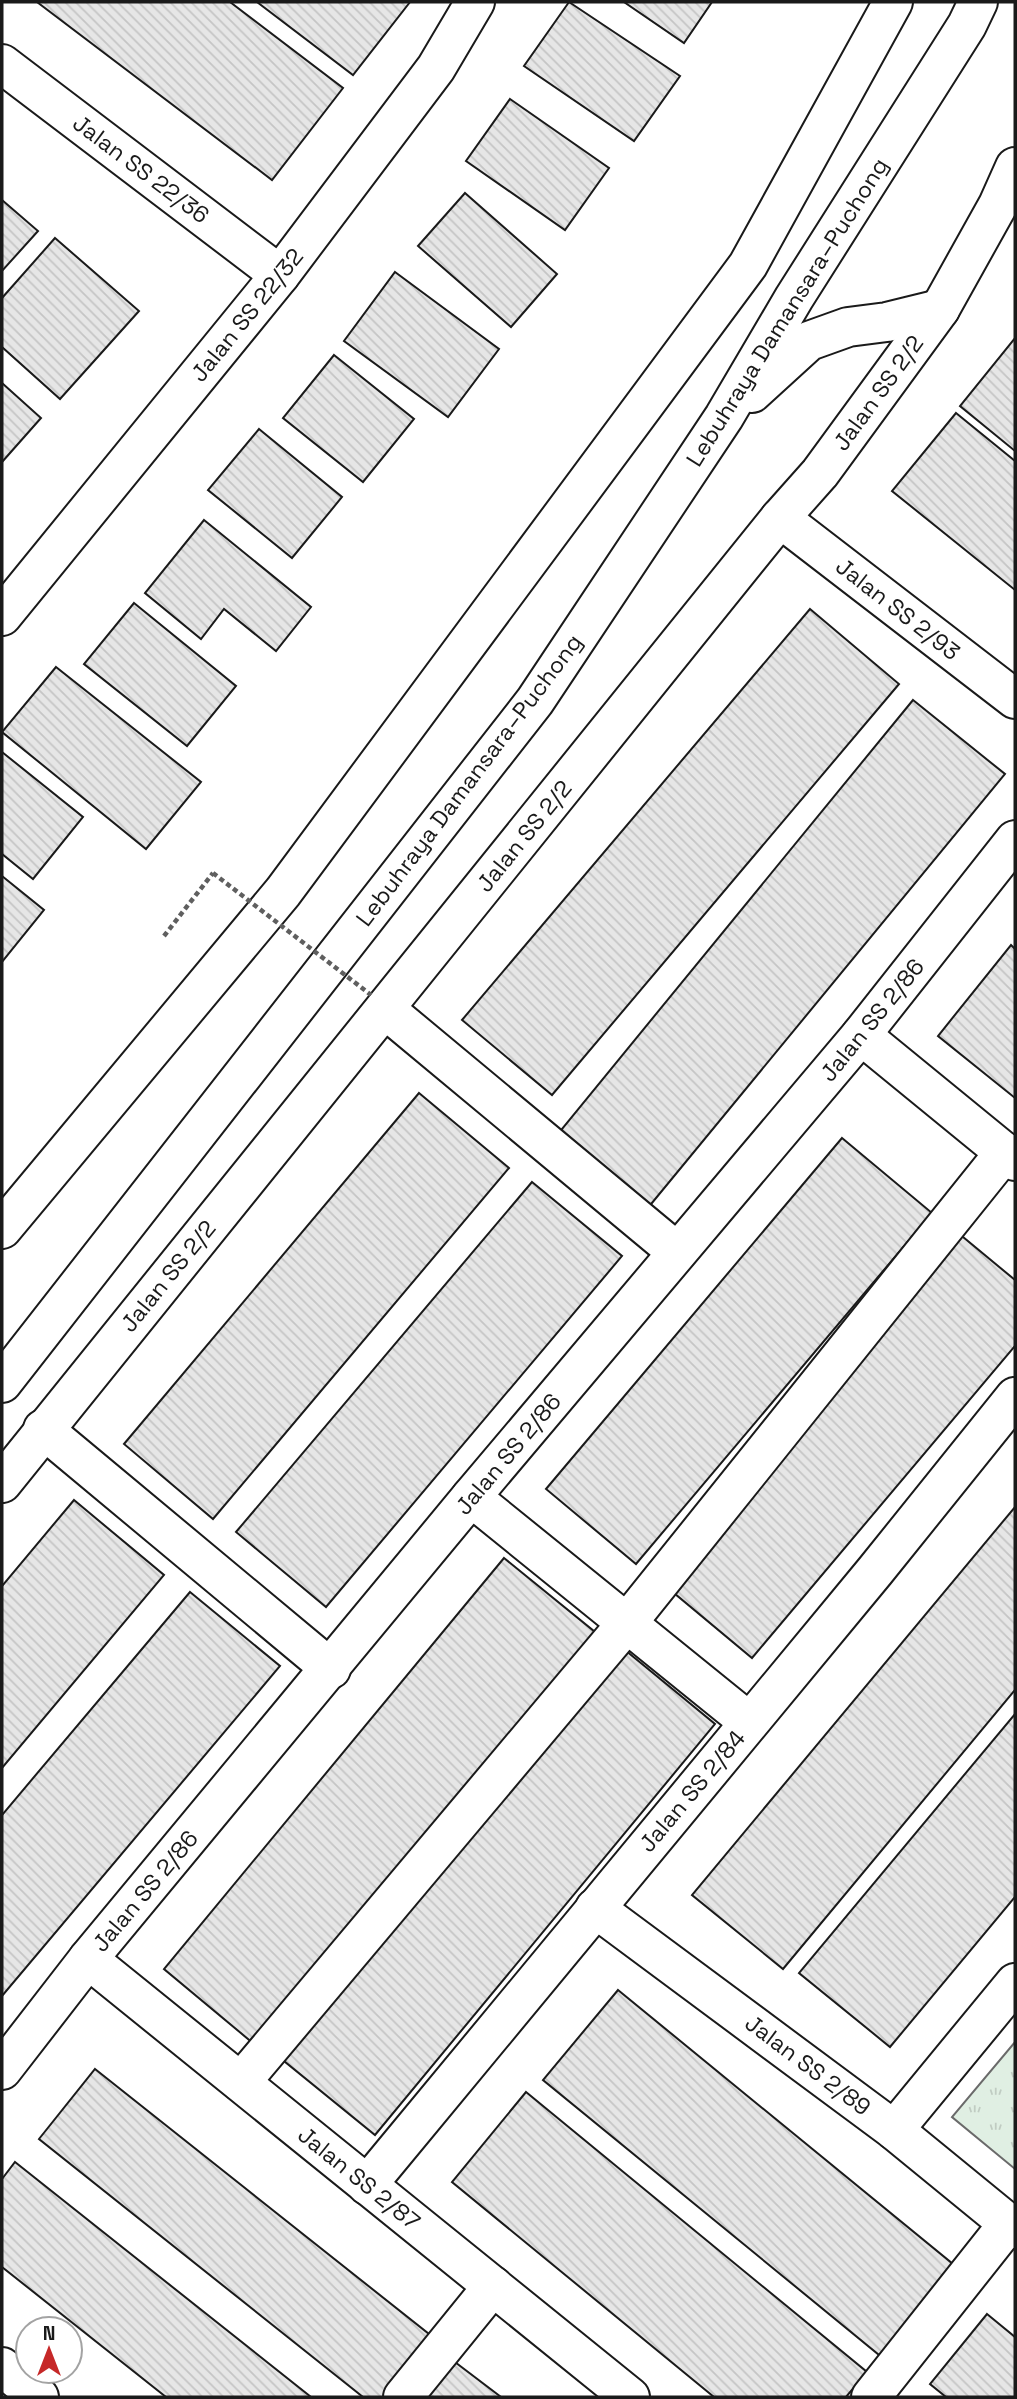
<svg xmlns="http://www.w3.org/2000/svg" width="1017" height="2399" font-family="'Space Grotesk',sans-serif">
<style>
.park{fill:url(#park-tufts);stroke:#6a6a6a;stroke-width:2}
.building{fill:url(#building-back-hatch);stroke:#1a1a1a;stroke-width:2}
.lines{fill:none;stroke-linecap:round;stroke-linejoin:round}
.minor-casing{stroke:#1a1a1a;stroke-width:42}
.highway-casing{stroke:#1a1a1a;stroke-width:42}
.path{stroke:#5f5f5f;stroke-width:4.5;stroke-dasharray:5 3.5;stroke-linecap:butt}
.minor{stroke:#fff;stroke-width:38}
.highway{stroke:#fff;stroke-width:38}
.path-bridge{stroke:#5f5f5f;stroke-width:4.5;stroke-dasharray:5 3.5;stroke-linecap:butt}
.labels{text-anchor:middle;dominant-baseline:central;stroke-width:5;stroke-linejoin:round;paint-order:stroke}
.street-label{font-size:23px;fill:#1a1a1a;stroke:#fff}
</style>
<defs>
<pattern id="park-tufts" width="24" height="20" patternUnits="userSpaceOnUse" patternTransform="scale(1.75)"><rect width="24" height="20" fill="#e0efe3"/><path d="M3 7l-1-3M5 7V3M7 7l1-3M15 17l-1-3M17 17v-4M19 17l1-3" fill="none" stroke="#c0ccc2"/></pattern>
<pattern id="building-back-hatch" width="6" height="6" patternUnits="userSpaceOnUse" patternTransform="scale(1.75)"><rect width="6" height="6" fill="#e6e6e6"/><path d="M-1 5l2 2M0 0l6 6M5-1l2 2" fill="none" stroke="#c5c5c5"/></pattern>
</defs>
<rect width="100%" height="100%" fill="#fff"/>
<path class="park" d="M 1015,2042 L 1015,2169 L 952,2117 Z"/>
<g class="building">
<path d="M 37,2 L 230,2 L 343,88 L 272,180 Z"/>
<path d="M 257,2 L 410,2 L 353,75 Z"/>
<path d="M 569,2 L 680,76 L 634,141 L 524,66 Z"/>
<path d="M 624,2 L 712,2 L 684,43 Z"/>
<path d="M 510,99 L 609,168 L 565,230 L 466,161 Z"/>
<path d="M 465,193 L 557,274 L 511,327 L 418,246 Z"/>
<path d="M 2,200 L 38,231 L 2,271 Z"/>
<path d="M 55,238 L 139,311 L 60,399 L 2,347 L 2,298 Z"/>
<path d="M 395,272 L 499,349 L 448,417 L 344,341 Z"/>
<path d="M 1015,338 L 1015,451 L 960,406 Z"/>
<path d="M 334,355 L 414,419 L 363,482 L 283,418 Z"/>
<path d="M 2,383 L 41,418 L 2,462 Z"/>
<path d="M 956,413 L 1015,461 L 1015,590 L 892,491 Z"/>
<path d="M 259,429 L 342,497 L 292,558 L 208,490 Z"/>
<path d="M 204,520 L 311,607 L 276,651 L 224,609 L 201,639 L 145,593 Z"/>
<path d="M 134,603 L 236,686 L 187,746 L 84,664 Z"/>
<path d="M 810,609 L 899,684 L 552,1095 L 462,1020 Z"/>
<path d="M 56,667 L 201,782 L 146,849 L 2,732 Z"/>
<path d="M 913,700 L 1005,774 L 647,1209 L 557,1135 Z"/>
<path d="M 2,752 L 83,817 L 33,879 L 2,854 Z"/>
<path d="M 2,876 L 44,910 L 2,962 Z"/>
<path d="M 1011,945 L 1015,949 L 1015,1098 L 938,1036 Z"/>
<path d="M 419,1093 L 509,1168 L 213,1519 L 124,1444 Z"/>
<path d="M 842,1138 L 932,1213 L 636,1564 L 546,1489 Z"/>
<path d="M 532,1182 L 622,1256 L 326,1607 L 236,1532 Z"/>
<path d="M 957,1232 L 1015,1280 L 1015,1346 L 752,1658 L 662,1583 Z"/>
<path d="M 74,1500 L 164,1575 L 2,1768 L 2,1586 Z"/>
<path d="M 1015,1507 L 1015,1690 L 783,1969 L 692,1895 Z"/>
<path d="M 504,1558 L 595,1632 L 254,2044 L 164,1969 Z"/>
<path d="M 190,1592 L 280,1666 L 2,1996 L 2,1815 Z"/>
<path d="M 625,1650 L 715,1724 L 375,2135 L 284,2061 Z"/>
<path d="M 1015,1714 L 1015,1897 L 890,2047 L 799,1973 Z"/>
<path d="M 618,1990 L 959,2269 L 884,2359 L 543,2080 Z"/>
<path d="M 95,2069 L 434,2338 L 387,2397 L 363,2397 L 39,2139 Z"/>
<path d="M 526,2092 L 867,2372 L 846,2397 L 714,2397 L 452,2182 Z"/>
<path d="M 15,2162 L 311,2397 L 166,2397 L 2,2267 L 2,2179 Z"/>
<path d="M 987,2314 L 1015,2337 L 1015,2397 L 946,2397 L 930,2384 Z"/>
<path d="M 447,2356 L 501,2397 L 415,2397 Z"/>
</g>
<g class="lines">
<defs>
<g id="minor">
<path d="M 2,64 L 280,275"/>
<path d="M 780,518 L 1015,699"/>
<path d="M 2,616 L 280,275 L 436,68 L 475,2"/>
<path d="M 385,1009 L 677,1252"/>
<path d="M 861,1035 L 1015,1161"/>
<path d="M 43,1429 L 331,1669"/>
<path d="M 2,1483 L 780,518 L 820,473 L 940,309 L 998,205 L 1015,167"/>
<path d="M 471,1497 L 749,1722"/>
<path d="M 595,1908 L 894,2130 L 1015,2229"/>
<path d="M 88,1959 L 630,2397"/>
<path d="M 2,2070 L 88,1959 L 471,1497 L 861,1035 L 1015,840"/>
<path d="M 241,2082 L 627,1623 L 1005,1152"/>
<path d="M 894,2130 L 1015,1983"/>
<path d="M 367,2185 L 875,1571 L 1015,1397"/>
<path d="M 2,2367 L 39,2397"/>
<path d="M 403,2397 L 493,2286"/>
<path d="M 871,2397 L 1008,2224"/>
</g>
<g id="highway">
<path d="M 752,393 L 809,341 L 848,327 L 887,322 L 940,309"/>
<path d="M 2,1229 L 283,892 L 748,265 L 893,2"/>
<path d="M 2,1383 L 535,701 L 724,417 L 794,298 L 967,25 L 978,2"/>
</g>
</defs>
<use href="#minor" class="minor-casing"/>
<use href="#highway" class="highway-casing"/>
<path class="path" d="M 164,936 L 213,873"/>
<use href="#minor" class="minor"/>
<use href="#highway" class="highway"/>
<path class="path-bridge" d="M 213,873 L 371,995"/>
</g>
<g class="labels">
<g class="street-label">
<text transform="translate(141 169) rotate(37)">Jalan SS 22/36</text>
<text transform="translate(787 312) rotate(-58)">Lebuhraya Damansara–Puchong</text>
<text transform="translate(247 315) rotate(-51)">Jalan SS 22/32</text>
<text transform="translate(878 393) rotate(-54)">Jalan SS 2/2</text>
<text transform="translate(898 609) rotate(38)">Jalan SS 2/93</text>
<text transform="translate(469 780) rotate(-53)">Lebuhraya Damansara–Puchong</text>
<text transform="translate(524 836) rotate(-51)">Jalan SS 2/2</text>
<text transform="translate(872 1020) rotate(-51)">Jalan SS 2/86</text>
<text transform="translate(168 1276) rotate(-51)">Jalan SS 2/2</text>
<text transform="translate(508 1454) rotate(-50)">Jalan SS 2/86</text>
<text transform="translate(692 1791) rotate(-50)">Jalan SS 2/84</text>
<text transform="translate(145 1891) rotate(-50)">Jalan SS 2/86</text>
<text transform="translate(808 2065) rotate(37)">Jalan SS 2/89</text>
<text transform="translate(359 2178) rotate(39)">Jalan SS 2/87</text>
</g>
</g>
<rect width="1017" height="2399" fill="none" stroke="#1a1a1a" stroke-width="7"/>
<g transform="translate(49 2350)"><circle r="33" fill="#ffffff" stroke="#a3a3a3" stroke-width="2"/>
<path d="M0-5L12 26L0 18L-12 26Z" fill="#c62828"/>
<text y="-10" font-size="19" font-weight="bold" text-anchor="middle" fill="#1a1a1a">N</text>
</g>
</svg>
